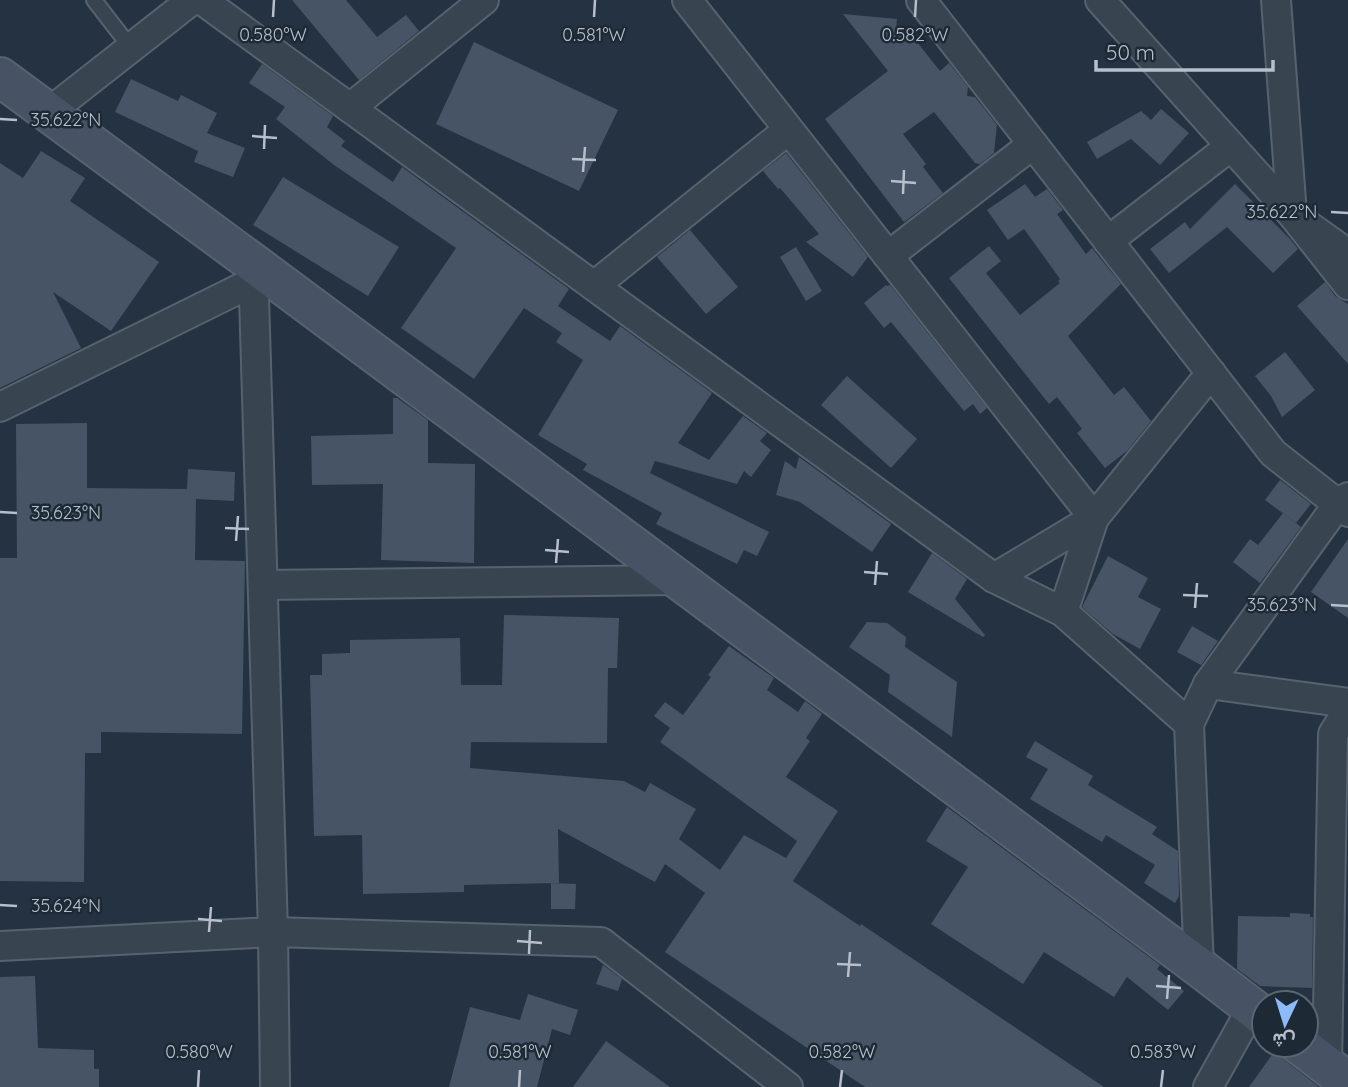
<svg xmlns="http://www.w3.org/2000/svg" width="1348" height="1087" font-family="Quicksand,Vazirmatn,sans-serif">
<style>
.building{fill:#465465}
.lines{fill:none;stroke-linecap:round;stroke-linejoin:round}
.lane-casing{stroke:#57626e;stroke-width:18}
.street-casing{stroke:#57626e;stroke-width:32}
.secondary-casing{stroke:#57626e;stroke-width:42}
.lane{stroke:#394451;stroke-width:14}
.street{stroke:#394451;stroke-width:28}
.secondary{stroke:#475364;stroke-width:38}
.ticks{fill:none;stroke:#b6bfcb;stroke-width:2.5}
.ticks-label{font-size:18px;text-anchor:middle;fill:#b6bfcb;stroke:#1e2936;stroke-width:5;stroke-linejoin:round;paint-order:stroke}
</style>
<rect width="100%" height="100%" fill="#253241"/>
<g class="building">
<path d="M 292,0 L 346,0 L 377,37 L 406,15 L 419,31 L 359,80 Z"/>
<path d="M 843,14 L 897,19 L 896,30 L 909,32 L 940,71 L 949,63 L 968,87 L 967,96 L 975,97 L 997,125 L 994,153 L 980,164 L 975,163 L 934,112 L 903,134 L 926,164 L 923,167 L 943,193 L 904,222 L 825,119 L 888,71 Z"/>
<path d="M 474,42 L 618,110 L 579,191 L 436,124 Z"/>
<path d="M 262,64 L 333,116 L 327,127 L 345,141 L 341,146 L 393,182 L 402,167 L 569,289 L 558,306 L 610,341 L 620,326 L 712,393 L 678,443 L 709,460 L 743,416 L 767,433 L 760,441 L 771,450 L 751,477 L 744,471 L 737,484 L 655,461 L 650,473 L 769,532 L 757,556 L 744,550 L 737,564 L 656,524 L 662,513 L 583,470 L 587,464 L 538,435 L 583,360 L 556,342 L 562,333 L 524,308 L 474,379 L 401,328 L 450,257 L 456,248 L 334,165 L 276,119 L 285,107 L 249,83 Z"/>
<path d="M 131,79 L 178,101 L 181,95 L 217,113 L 207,133 L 245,148 L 233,177 L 194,162 L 198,151 L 115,112 Z"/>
<path d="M 1161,109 L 1189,133 L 1160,165 L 1131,139 L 1097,159 L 1087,142 L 1141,111 L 1151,120 Z"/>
<path d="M 41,151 L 85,178 L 70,201 L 159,262 L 111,331 L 53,292 L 81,348 L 0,388 L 0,163 L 23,178 Z"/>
<path d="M 786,153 L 868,257 L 853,277 L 806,242 L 819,234 L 780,188 L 778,189 L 763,171 Z"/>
<path d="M 283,177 L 399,247 L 368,296 L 253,225 Z"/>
<path d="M 1025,184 L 1035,197 L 1047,189 L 1063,210 L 1057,214 L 1086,254 L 1092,248 L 1121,284 L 1068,336 L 1114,395 L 1124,387 L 1151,421 L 1127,451 L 1105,468 L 1077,433 L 1082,429 L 1057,397 L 1049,404 L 949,278 L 989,246 L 1001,261 L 986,273 L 1020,315 L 1060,283 L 1058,281 L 1060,279 L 1024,229 L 1008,240 L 987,210 Z"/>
<path d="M 1235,184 L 1290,239 L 1298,249 L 1273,273 L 1227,227 L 1169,273 L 1150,249 L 1185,222 L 1190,229 Z"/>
<path d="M 690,230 L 738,287 L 706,314 L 657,257 Z"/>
<path d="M 796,247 L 822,291 L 806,301 L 780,257 Z"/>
<path d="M 1325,282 L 1335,296 L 1348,304 L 1348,364 L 1297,306 Z"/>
<path d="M 886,285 L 887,286 L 890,285 L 987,408 L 980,414 L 973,404 L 964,411 L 891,322 L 884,328 L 864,303 Z"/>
<path d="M 1285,352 L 1315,390 L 1282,417 L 1271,396 L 1255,376 Z"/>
<path d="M 847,376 L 917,439 L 891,468 L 821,405 Z"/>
<path d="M 393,398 L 397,398 L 428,420 L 428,463 L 475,464 L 474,563 L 381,560 L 383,484 L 312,485 L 311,436 L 393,434 Z"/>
<path d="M 87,423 L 87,488 L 187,489 L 188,469 L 235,472 L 234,501 L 196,499 L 195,560 L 245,561 L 242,734 L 101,732 L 101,753 L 85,753 L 84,882 L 0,881 L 0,558 L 17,558 L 16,424 Z"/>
<path d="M 799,457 L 891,524 L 872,552 L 800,502 L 776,495 L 785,461 L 796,469 Z"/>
<path d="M 1280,480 L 1311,504 L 1296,523 L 1265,500 Z"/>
<path d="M 1283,513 L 1301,527 L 1260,583 L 1233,562 L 1250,539 L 1258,545 Z"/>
<path d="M 1348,539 L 1348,618 L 1311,592 Z"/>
<path d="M 932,553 L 967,579 L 955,599 L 985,635 L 983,637 L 908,592 Z"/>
<path d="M 1108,556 L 1148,578 L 1138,597 L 1161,609 L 1140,649 L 1113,634 L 1082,607 Z"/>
<path d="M 504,615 L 619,618 L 617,668 L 608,668 L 607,743 L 471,742 L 470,768 L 624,781 L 645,792 L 650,783 L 696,809 L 679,839 L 720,870 L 744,835 L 786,858 L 797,841 L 660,742 L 670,728 L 654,716 L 665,702 L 683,715 L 711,677 L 708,675 L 729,646 L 774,678 L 767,690 L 798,712 L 805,701 L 822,714 L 806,738 L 810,741 L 786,777 L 838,811 L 793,881 L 860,926 L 861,924 L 1104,1087 L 865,1087 L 665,952 L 705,893 L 665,864 L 655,882 L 558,829 L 559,883 L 464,885 L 464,892 L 363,894 L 362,835 L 314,836 L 310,675 L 322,675 L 322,654 L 350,653 L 350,640 L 460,638 L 461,685 L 502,685 Z"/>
<path d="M 867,622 L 887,623 L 906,637 L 905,647 L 957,682 L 952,737 L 888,692 L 890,675 L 849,647 Z"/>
<path d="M 1192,626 L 1218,641 L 1201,665 L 1177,652 Z"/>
<path d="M 1035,741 L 1093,776 L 1088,785 L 1157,827 L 1152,834 L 1178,851 L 1179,896 L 1175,903 L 1144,883 L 1155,865 L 1106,835 L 1102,842 L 1030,799 L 1048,769 L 1026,757 Z"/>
<path d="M 947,807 L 1160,965 L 1157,969 L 1184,991 L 1168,1010 L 1127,977 L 1114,997 L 1044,952 L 1023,984 L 931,924 L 968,867 L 926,841 Z"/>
<path d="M 551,883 L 576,884 L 575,909 L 551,909 Z"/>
<path d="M 1290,913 L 1310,914 L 1310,917 L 1313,917 L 1312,988 L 1260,986 L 1237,969 L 1238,916 L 1290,917 Z"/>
<path d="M 603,965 L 622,979 L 618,991 L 596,984 Z"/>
<path d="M 35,976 L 38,1048 L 94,1050 L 94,1069 L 99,1069 L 99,1087 L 0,1087 L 0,977 Z"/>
<path d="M 528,994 L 578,1010 L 570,1035 L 552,1029 L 537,1087 L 449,1087 L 470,1007 L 520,1020 Z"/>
<path d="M 606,1041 L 670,1087 L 573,1087 Z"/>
<path d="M 1276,1049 L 1287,1062 L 1319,1087 L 1249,1087 Z"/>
</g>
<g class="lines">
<defs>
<path id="lane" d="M 94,0 L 131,48"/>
<g id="street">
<path d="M 202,0 L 994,578 L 1063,612 L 1189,724 L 1199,967"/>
<path d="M 687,0 L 1094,518 L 1211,373"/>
<path d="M 921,0 L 1273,453 L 1348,512"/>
<path d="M 1100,0 L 1292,214 L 1276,0"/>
<path d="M 350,108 L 484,0"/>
<path d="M 48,113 L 192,0"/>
<path d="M 1108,241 L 1231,146"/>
<path d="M 1348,254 L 1292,214 L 1348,285"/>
<path d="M 888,256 L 1033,144"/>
<path d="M 253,263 L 273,932 L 275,1087"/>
<path d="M 594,286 L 788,130"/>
<path d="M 0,407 L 253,282"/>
<path d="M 994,578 L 1094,518 L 1063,612"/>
<path d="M 263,585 L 678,580"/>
<path d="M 1208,684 L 1348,703"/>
<path d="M 1189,724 L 1208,684 L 1338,504 L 1348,497"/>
<path d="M 0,946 L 273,932 L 601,942 L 788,1087"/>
<path d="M 1327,1066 L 1333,734 L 1348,710"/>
<path d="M 1208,1087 L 1252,1008"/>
</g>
<g id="secondary">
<path d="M 0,77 L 253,263 L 1199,967 L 1264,1017"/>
<path d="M 1300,1045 L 1348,1082"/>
</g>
</defs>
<use href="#lane" class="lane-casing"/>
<use href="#street" class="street-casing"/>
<use href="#secondary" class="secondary-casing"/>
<use href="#lane" class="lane"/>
<use href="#street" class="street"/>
<use href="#secondary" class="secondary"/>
</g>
<path class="ticks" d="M 273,17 L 274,0M 594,17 L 595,0M 915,17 L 916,0M 0,119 L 17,120M 252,136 L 277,138M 264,149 L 265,125M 572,159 L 596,160M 583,172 L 585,147M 891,181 L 916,183M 903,194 L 904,170M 1331,212 L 1348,213M 0,512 L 17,513M 225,528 L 249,529M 236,541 L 238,516M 545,550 L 569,552M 556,563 L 558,539M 864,572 L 888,574M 875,585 L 877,561M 1183,595 L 1208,596M 1331,605 L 1348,606M 1195,608 L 1197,583M 0,905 L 17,906M 198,919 L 222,921M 209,932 L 211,907M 517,941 L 542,943M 529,954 L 530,930M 837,964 L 861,965M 848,977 L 850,952M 1156,986 L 1181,988M 1167,999 L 1169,975M 198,1087 L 199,1070M 519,1087 L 520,1070M 840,1087 L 842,1070M 1161,1087 L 1163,1070"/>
<g class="ticks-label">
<text x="273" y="41">0.580°W</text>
<text x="594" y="41">0.581°W</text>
<text x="915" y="41">0.582°W</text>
<text x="66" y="126">35.622°N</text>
<text x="1282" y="218">35.622°N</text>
<text x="66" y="519">35.623°N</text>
<text x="1282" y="611">35.623°N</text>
<text x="66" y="912">35.624°N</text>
<text x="199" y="1058">0.580°W</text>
<text x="520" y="1058">0.581°W</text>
<text x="842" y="1058">0.582°W</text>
<text x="1163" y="1058">0.583°W</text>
</g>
<g transform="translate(1285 1024) rotate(184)"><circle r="33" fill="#1e2936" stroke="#5b6572" stroke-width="2"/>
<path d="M0-5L12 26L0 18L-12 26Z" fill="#8cbafa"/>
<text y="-10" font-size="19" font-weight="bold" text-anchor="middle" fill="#b6bfcb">ش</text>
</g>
<path d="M1096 60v10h177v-10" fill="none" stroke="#b6bfcb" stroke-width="3.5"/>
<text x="1106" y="60" font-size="21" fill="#b6bfcb" stroke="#1e2936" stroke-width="5" paint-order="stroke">50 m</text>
</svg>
